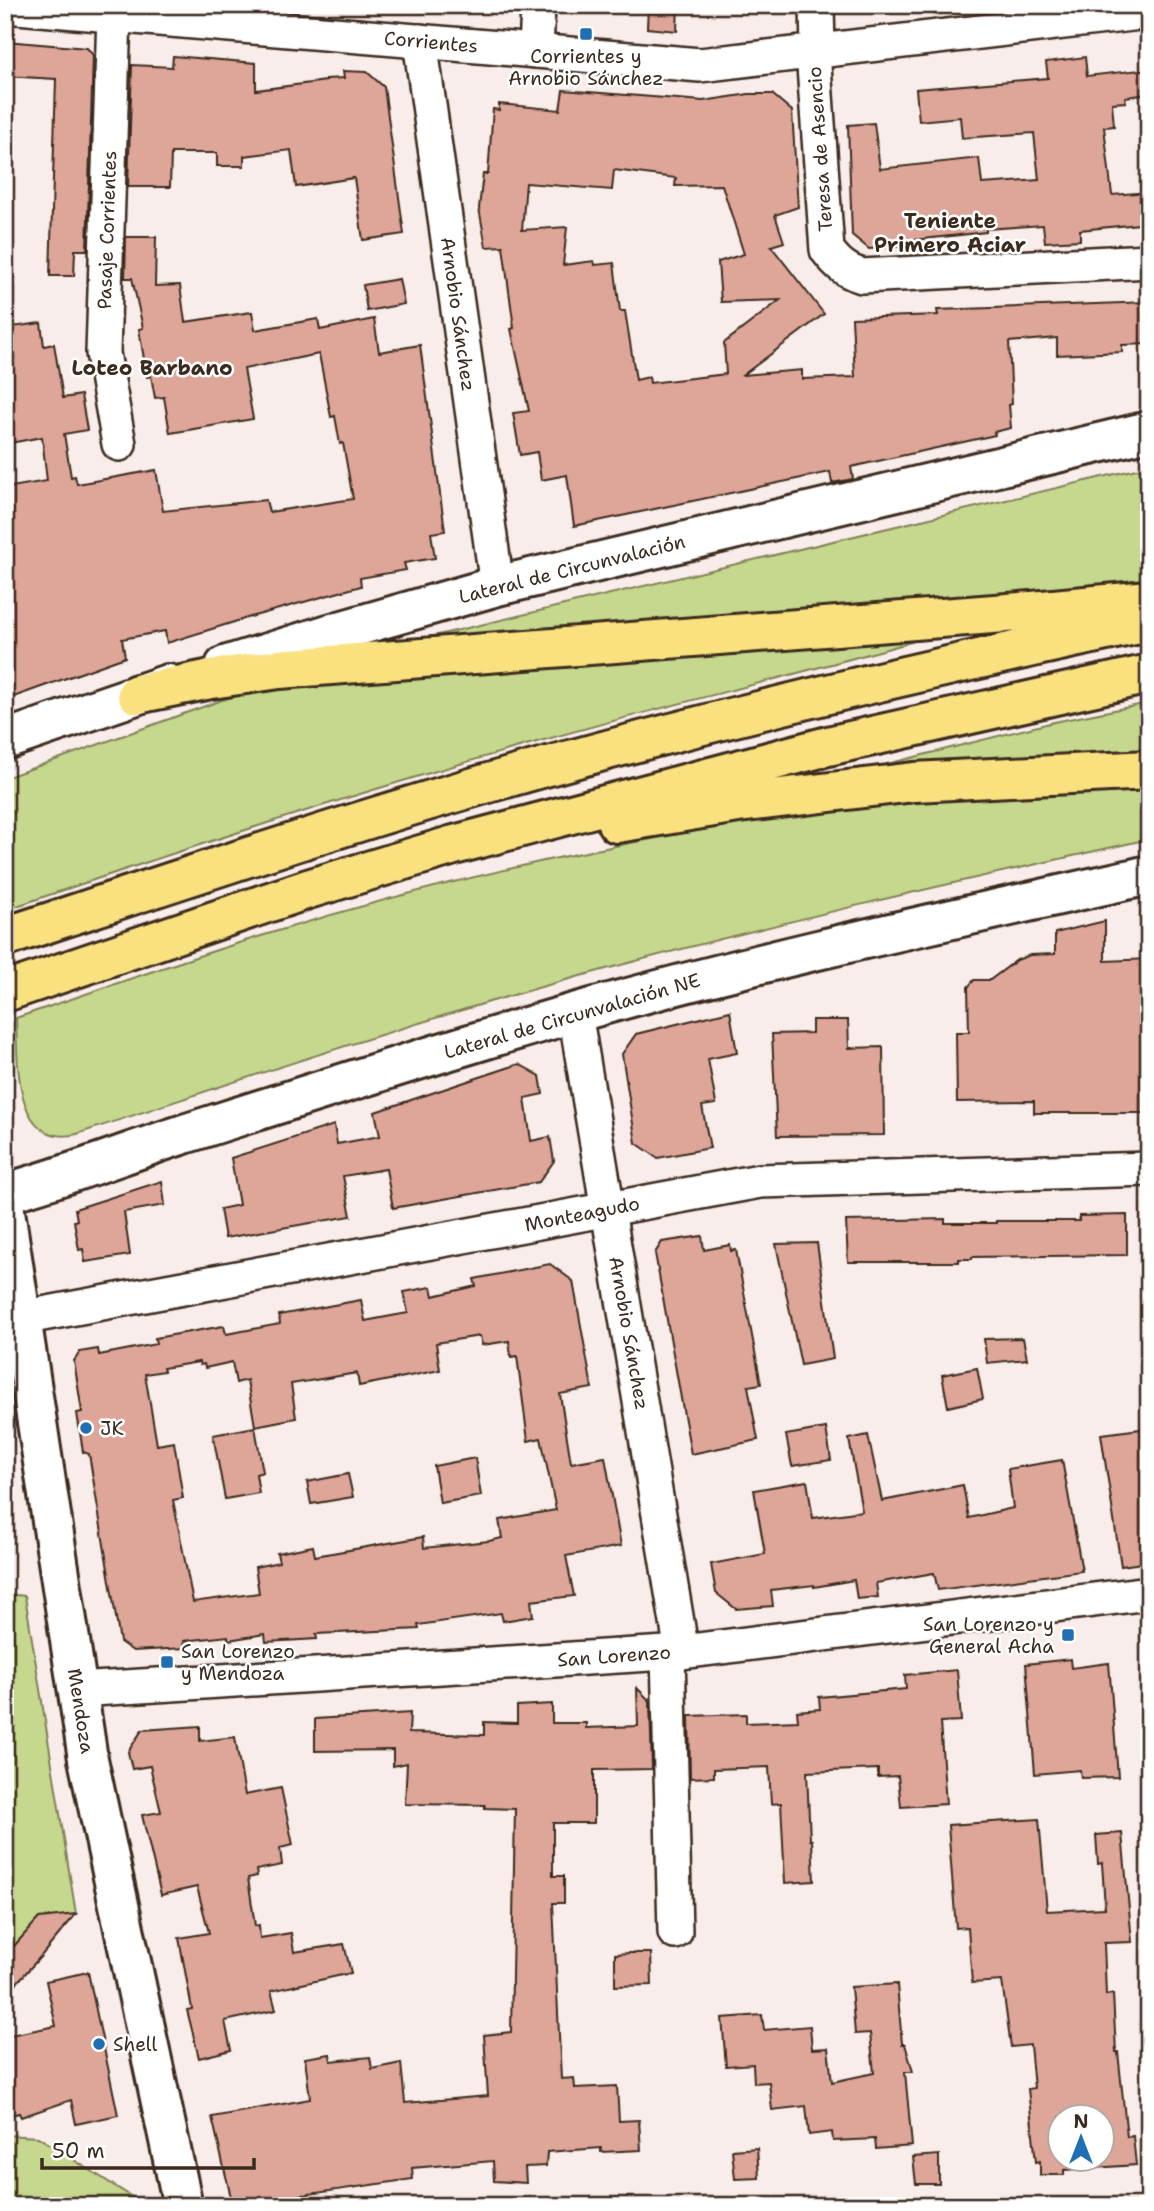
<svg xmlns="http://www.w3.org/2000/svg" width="1154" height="2211" font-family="'Shantell Sans',sans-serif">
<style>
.green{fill:#c5d88d;stroke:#808156;stroke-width:2}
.building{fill:#dea698;stroke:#3b2a1e;stroke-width:2;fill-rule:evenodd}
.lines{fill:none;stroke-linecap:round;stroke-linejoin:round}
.minor-casing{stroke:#3b2a1e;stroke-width:38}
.tertiary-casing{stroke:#3b2a1e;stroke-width:44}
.secondary-casing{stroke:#3b2a1e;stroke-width:44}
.motorway-casing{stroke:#3b2a1e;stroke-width:44}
.minor{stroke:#fff;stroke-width:33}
.tertiary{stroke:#fff;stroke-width:38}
.secondary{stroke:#fff;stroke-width:38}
.motorway{stroke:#fae180;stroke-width:38}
.poi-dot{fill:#1f6fb2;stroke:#fff;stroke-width:2.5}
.labels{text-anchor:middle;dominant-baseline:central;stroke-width:5;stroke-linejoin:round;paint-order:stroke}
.street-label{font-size:19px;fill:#3b2a1e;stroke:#fff}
.poi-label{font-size:19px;fill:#3b2a1e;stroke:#fff;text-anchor:start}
.neighbourhood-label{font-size:21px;font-weight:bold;fill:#3b2a1e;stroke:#fff}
</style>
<rect width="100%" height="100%" fill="#f8edea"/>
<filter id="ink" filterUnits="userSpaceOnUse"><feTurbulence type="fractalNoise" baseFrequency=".0143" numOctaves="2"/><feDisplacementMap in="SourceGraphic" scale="14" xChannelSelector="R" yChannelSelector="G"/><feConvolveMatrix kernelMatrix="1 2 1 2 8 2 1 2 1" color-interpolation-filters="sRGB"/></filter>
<g filter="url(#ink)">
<g class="green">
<path d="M 1149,466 L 1149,578 L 1045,592 L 383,648 Z"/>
<path d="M 935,635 C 808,673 678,702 551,738 C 367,789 186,848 5,910 L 5,778 L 222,700 L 250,692 L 287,686 Z"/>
<path d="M 1149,703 L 1149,755 L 887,764 L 1054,722 Z"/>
<path d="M 1149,791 L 1149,839 C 960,881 770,924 584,975 C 413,1022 245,1078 77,1134 C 12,1149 18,1058 16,1018 C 101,989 185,959 271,933 C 406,891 545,858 684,833 C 838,805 993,796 1149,791 Z"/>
<path d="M 5,1594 L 25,1596 L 76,1914 L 5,1996 Z"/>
<path d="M 5,2135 L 38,2137 L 135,2199 L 137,2206 L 5,2206 Z"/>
</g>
<g class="building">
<path d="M 648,5 L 678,5 L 677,31 L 647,28 Z"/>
<path d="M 5,41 L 87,48 L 93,55 L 87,250 L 75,250 L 74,276 L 50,276 L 56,79 L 5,76 Z"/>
<path d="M 173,56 L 256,63 L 256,90 L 326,81 L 326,79 L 344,78 L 343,71 L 367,72 L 384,87 L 404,234 L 363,240 L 354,178 L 296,187 L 291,150 L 244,156 L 244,166 L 217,166 L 217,153 L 171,153 L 170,187 L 128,187 L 132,65 L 172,67 Z"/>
<path d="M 1085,57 L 1087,76 L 1149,69 L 1149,94 L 1125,97 L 1126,102 L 1112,103 L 1114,126 L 1104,127 L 1112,195 L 1149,192 L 1149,223 L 1080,230 L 1080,240 L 1045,242 L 1043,225 L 986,229 L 986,232 L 906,241 L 906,246 L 869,249 L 852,235 L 848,125 L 874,123 L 880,169 L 979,158 L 982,184 L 1039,180 L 1034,133 L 962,138 L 960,117 L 919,121 L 916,89 L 1048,78 L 1046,62 Z"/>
<path d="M 563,90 L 703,101 L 749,94 L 772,94 L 792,111 L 798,207 L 775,215 L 784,242 L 771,246 L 824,314 L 743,375 L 802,370 L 802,379 L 855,377 L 852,318 L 938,315 L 937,310 L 1149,302 L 1149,344 L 1122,345 L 1122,352 L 1057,355 L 1057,338 L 1009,342 L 1012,404 L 1009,405 L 1011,428 L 994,432 L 995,435 L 851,467 L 853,479 L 832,483 L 830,472 L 574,526 L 567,475 L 541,480 L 537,452 L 520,455 L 513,413 L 529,411 L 511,329 L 514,328 L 503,246 L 486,247 L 479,208 L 483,174 L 488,174 L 493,109 L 499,110 L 499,104 L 560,110 ZM 614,170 L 676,178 L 675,186 L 722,185 L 744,254 L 718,262 L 721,302 L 780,300 L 724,343 L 726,374 L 650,383 L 649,377 L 636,380 L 625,311 L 620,311 L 614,263 L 595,265 L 594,261 L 563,265 L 567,227 L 522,230 L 526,183 L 612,190 Z"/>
<path d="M 126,237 L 156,237 L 155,286 L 180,285 L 185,322 L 252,312 L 255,330 L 318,319 L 320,330 L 374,319 L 379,352 L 420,345 L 445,531 L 431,533 L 435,558 L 404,563 L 406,570 L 360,578 L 361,586 L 247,618 L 167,643 L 165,631 L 122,639 L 125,657 L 5,700 L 5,488 L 47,481 L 42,437 L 5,444 L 5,328 L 41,323 L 44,346 L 54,344 L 63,398 L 81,395 L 87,430 L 64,434 L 71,477 L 75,476 L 77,484 L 156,470 L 163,511 L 266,500 L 269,512 L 353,499 L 343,443 L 340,444 L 335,416 L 331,417 L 319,354 L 244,369 L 253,419 L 170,433 L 164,397 L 155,398 L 151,376 L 147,377 L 139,329 L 143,328 L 132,278 L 125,278 Z"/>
<path d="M 399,279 L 404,304 L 367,311 L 363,285 Z"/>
<path d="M 1105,921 L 1105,961 L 1149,959 L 1149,1113 L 1034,1113 L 1034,1101 L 957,1102 L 956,1032 L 969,1032 L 968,987 L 974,980 L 990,980 L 1017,960 L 1030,955 L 1055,954 L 1055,933 Z"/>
<path d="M 730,1011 L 737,1053 L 708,1059 L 716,1104 L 702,1106 L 710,1148 L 658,1158 L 636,1143 L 622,1054 L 636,1034 Z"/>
<path d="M 812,1020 L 848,1020 L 849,1048 L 883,1047 L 884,1135 L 777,1136 L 772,1034 L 812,1033 Z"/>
<path d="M 519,1064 L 540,1076 L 543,1094 L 525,1098 L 531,1141 L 550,1137 L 554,1161 L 539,1182 L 393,1208 L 386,1169 L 343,1176 L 351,1216 L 225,1238 L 220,1209 L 239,1205 L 231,1158 L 334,1125 L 337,1144 L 380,1136 L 375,1112 Z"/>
<path d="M 162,1181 L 165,1205 L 124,1212 L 130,1255 L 85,1262 L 83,1249 L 79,1250 L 74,1221 L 77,1220 L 75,1209 Z"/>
<path d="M 1127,1215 L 1127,1255 L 972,1257 L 972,1259 L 959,1259 L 959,1262 L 848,1262 L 846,1221 L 945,1219 L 945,1223 L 996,1223 L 996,1221 L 1079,1221 L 1079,1216 Z"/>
<path d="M 702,1236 L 704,1250 L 730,1245 L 731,1251 L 736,1250 L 761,1384 L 748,1386 L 758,1440 L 691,1454 L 655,1253 L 662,1242 Z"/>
<path d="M 817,1243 L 833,1359 L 801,1365 L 776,1244 Z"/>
<path d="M 550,1264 L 573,1281 L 592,1388 L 560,1394 L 571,1463 L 605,1457 L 621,1546 L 566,1556 L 574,1596 L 531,1601 L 533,1616 L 503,1621 L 501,1613 L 418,1625 L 419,1629 L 316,1634 L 317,1639 L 266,1642 L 265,1634 L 228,1640 L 228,1636 L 184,1641 L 185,1648 L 133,1651 L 120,1642 L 89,1454 L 83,1452 L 77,1413 L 82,1412 L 74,1361 L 80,1352 L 98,1349 L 99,1355 L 156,1344 L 155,1338 L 224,1326 L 226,1334 L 280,1324 L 279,1315 L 361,1300 L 365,1321 L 386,1317 L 408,1313 L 404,1292 L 431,1287 L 433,1296 L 476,1286 L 474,1279 ZM 480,1336 L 482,1345 L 509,1341 L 511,1357 L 517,1356 L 528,1441 L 541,1438 L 556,1510 L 499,1520 L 502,1538 L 489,1541 L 424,1548 L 423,1537 L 315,1556 L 313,1546 L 277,1553 L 279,1562 L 255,1567 L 259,1593 L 193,1602 L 173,1500 L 183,1498 L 174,1442 L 157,1445 L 145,1374 L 164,1371 L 163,1368 L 199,1362 L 200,1365 L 204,1364 L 205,1368 L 232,1362 L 236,1383 L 247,1380 L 255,1426 L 296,1418 L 291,1384 L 357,1373 L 359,1386 L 440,1370 L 436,1343 Z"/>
<path d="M 1023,1338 L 1027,1359 L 987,1363 L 984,1339 Z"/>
<path d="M 977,1368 L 983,1399 L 948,1407 L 942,1375 Z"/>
<path d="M 255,1427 L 263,1472 L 256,1474 L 259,1493 L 225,1499 L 213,1435 Z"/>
<path d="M 826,1428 L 831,1460 L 792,1466 L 786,1435 Z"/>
<path d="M 1149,1428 L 1149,1562 L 1121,1566 L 1101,1434 Z"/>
<path d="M 868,1435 L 882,1501 L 963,1485 L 969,1518 L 1013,1508 L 1008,1469 L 1062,1460 L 1082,1571 L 938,1590 L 934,1573 L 876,1583 L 878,1597 L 857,1599 L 854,1580 L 814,1587 L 814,1585 L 771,1590 L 773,1606 L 736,1609 L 716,1593 L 711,1564 L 765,1554 L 754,1490 L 807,1481 L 813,1518 L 862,1511 L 849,1439 Z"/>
<path d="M 475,1458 L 481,1496 L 440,1503 L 434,1466 Z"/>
<path d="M 348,1474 L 353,1497 L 311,1504 L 307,1482 Z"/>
<path d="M 1070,1659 L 1071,1668 L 1109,1663 L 1118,1777 L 1081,1778 L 1080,1770 L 1035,1774 L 1026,1664 Z"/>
<path d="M 957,1670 L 961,1721 L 940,1722 L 946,1804 L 901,1807 L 898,1776 L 878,1777 L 878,1769 L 807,1772 L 810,1840 L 812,1840 L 814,1881 L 785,1883 L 781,1803 L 771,1804 L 769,1767 L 714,1769 L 714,1777 L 690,1778 L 689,1716 L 746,1714 L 746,1723 L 798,1721 L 797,1711 L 820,1709 L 819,1697 L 906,1689 L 905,1675 Z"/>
<path d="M 637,1688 L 650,1701 L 652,1769 L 594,1770 L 594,1823 L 553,1823 L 553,1876 L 564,1876 L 564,1903 L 553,1903 L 561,2079 L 574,2078 L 575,2088 L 617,2086 L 619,2121 L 639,2120 L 641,2150 L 601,2152 L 601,2148 L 547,2152 L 546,2166 L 525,2167 L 526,2183 L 494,2181 L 493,2161 L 412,2168 L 413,2179 L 295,2196 L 295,2199 L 233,2206 L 212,2117 L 310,2099 L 305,2058 L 330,2054 L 331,2061 L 370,2057 L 372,2069 L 401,2063 L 405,2103 L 488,2096 L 484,2035 L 511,2032 L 515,1809 L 485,1808 L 485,1805 L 405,1804 L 407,1763 L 393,1766 L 393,1750 L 315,1751 L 315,1719 L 410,1713 L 409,1733 L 484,1735 L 484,1722 L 517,1723 L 517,1706 L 552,1704 L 552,1723 L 586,1723 L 586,1728 L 638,1726 Z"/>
<path d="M 200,1726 L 200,1741 L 235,1737 L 245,1795 L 281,1788 L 293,1845 L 280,1848 L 282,1865 L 256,1870 L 257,1876 L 248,1878 L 255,1926 L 259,1925 L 260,1938 L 291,1933 L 294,1952 L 344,1944 L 351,1973 L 271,1991 L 276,2010 L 225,2021 L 231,2050 L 199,2058 L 187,2010 L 192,2009 L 179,1938 L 209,1933 L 197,1887 L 161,1895 L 142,1815 L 161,1812 L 150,1766 L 132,1769 L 128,1752 L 142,1730 Z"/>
<path d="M 1039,1819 L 1047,1911 L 1105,1908 L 1102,1863 L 1098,1864 L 1096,1835 L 1122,1833 L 1132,1942 L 1104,1943 L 1106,1995 L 1113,1994 L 1116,2052 L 1118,2052 L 1127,2137 L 1133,2136 L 1136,2165 L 1064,2170 L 1064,2175 L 1040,2175 L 1040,2161 L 1036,2162 L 1028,2089 L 1034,2088 L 1030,2045 L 1011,2047 L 1002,1981 L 972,1983 L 968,1927 L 956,1928 L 948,1825 ZM 1060,2117 L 1102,2117 L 1102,2159 L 1060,2159 Z"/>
<path d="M 76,1914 L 41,1956 L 5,1996 L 5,1956 L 39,1918 Z"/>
<path d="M 630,1953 L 651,1953 L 652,1985 L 615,1986 L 615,1954 Z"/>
<path d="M 88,1972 L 118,2115 L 76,2124 L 71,2100 L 21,2117 L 19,2113 L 11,2115 L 5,2097 L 5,2036 L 56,2026 L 46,1981 Z"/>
<path d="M 897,1984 L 902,2044 L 905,2044 L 913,2072 L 905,2072 L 912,2146 L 876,2149 L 875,2139 L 833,2141 L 832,2132 L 809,2135 L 806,2106 L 772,2110 L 769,2082 L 754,2083 L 753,2064 L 726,2066 L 722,2018 L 762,2015 L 764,2030 L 810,2026 L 812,2049 L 828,2048 L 832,2082 L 874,2073 L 870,2033 L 855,2034 L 851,1987 Z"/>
<path d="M 757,2148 L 759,2178 L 735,2179 L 732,2150 Z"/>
<path d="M 939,2155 L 939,2184 L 916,2184 L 913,2157 Z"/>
</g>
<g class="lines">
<defs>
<g id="minor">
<path d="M 817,5 L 818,51"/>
<path d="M 5,6 L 700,65 L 1149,12"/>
<path d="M 114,15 L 103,353 L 119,444"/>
<path d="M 420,41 L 497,586"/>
<path d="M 536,51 L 538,5"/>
<path d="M 813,52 L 827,250 C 837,263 845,271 862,276 L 1149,261"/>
<path d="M 575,1013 L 682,1652"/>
<path d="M 21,1318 L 760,1181 L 1149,1169"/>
<path d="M 668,1653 L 675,1932"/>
<path d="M 77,1690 L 682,1652 L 1149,1593"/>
</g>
<g id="tertiary">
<path d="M 225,666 L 329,634 L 497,586 L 1149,431"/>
<path d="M 5,740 L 168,684"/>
<path d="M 5,1193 C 65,1177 122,1154 181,1135 C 312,1093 442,1051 574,1013 C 764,959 957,918 1149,875"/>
</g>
<path id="secondary" d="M 5,1211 L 88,1759 L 183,2206"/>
<g id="motorway">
<path d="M 137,694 L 211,679 L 279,669 L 1032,611 L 1149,600"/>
<path d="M 617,823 L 738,803 L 914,782 L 1149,770"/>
<path d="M 5,937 C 160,886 314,834 471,788 C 694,723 921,670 1149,622"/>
<path d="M 5,992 L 308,889 L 454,845 L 828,746 L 1149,674"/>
</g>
</defs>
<use href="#minor" class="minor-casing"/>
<use href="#tertiary" class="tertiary-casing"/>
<use href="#secondary" class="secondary-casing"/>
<use href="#motorway" class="motorway-casing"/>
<use href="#minor" class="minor"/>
<use href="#tertiary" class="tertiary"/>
<use href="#secondary" class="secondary"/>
<use href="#motorway" class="motorway"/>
</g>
</g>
<g class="poi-dot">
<rect x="579" y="27" width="14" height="14" rx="3.5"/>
<circle cx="86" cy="1428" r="7"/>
<rect x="1061" y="1628" width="14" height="14" rx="3.5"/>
<rect x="160" y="1655" width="14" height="14" rx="3.5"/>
<circle cx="99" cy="2044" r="7"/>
</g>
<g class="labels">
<g class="street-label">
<text transform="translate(431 42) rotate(5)">Corrientes</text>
<text transform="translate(820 149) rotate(-94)">Teresa de Asencio</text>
<text transform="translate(107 230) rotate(-88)">Pasaje Corrientes</text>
<text transform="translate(458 314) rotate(82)">Arnobio Sánchez</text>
<text transform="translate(572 569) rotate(-14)">Lateral de Circunvalación</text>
<text transform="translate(572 1016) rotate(-16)">Lateral de Circunvalación NE</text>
<text transform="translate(582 1214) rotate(-11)">Monteagudo</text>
<text transform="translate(629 1333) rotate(80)">Arnobio Sánchez</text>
<text transform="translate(614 1656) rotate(-4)">San Lorenzo</text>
<text transform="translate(81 1711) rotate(81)">Mendoza</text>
</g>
<g class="poi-label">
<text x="586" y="56" text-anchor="middle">Corrientes y<tspan x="586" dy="22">Arnobio Sánchez</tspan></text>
<text x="100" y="1428">JK</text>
<text x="1054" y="1624" text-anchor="end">San Lorenzo y<tspan x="1054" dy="22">General Acha</tspan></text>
<text x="181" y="1651">San Lorenzo<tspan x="181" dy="22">y Mendoza</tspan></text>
<text x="113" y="2044">Shell</text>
</g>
<g class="neighbourhood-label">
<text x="950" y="221">Teniente<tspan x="950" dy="24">Primero Aciar</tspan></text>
<text x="152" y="368">Loteo Barbano</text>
</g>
</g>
<rect width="1154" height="2211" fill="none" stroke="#fff" stroke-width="28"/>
<rect x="14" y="14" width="1126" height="2183" fill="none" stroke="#3b2a1e" stroke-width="2.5" filter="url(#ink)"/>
<g transform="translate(1081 2138)"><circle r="33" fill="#ffffff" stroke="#b1aaa5" stroke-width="2"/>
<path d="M0-5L12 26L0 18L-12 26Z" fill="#1f6fb2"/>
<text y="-10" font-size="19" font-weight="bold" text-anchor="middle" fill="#3b2a1e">N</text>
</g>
<path d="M42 2158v10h212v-10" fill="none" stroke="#3b2a1e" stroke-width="3.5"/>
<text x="52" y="2158" font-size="21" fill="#3b2a1e" stroke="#ffffff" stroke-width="5" paint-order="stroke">50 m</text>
</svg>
